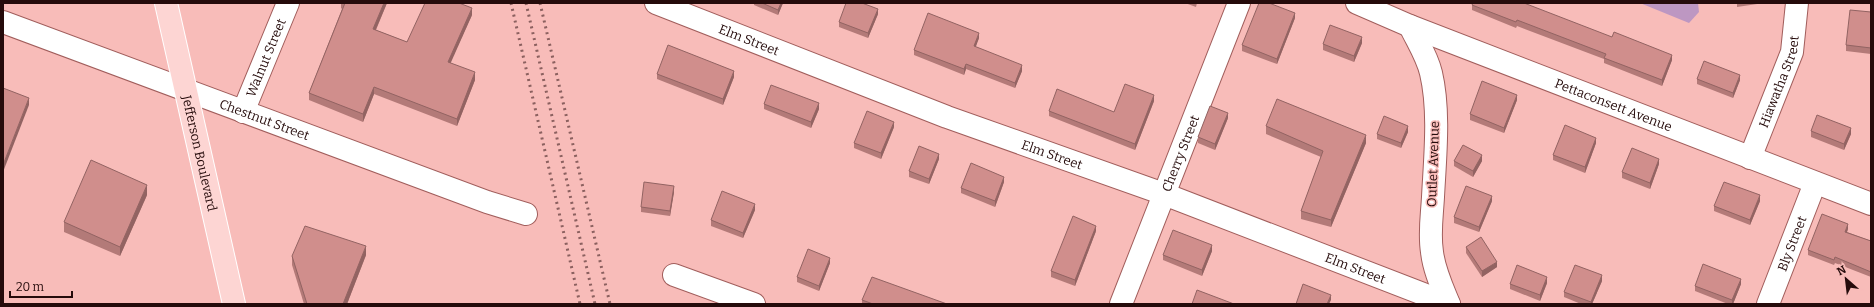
<svg xmlns="http://www.w3.org/2000/svg" width="1874" height="307" font-family="Bitter,serif">
<style>
.green{fill:#bd97c2}
.lines{fill:none;stroke-linecap:round;stroke-linejoin:round}
.minor-casing{stroke:#a15e5c;stroke-width:24}
.major-casing{stroke:#fff;stroke-width:24}
.minor{stroke:#fff;stroke-width:22}
.major{stroke:#fdd5d3;stroke-width:22}
.rail{stroke:#8b605f;stroke-width:3;stroke-dasharray:2 4;stroke-linecap:butt}
.wall{fill:#b37a78}
.shaded-wall{fill:#926362}
.building{fill:#d08e8c;stroke:#926362}
.labels{text-anchor:middle;dominant-baseline:central;stroke-width:3;stroke-linejoin:round;paint-order:stroke}
.street-label{font-size:13px;fill:#250b0b;stroke:#f8bcb9}
</style>
<rect width="100%" height="100%" fill="#f8bcb9"/>
<path class="green" d="M 1640,3 L 1698,3 L 1699,12 L 1689,23 Z"/>
<g class="lines">
<defs>
<g id="minor">
<path id="s1" d="M 656,3 L 947,117 L 1164,194 L 1449,304"/>
<path id="s2" d="M 1357,3 L 1410,26 L 1871,204"/>
<path id="s3" d="M 3,22 L 487,202 L 526,214"/>
<path d="M 1410,26 C 1417,41 1427,56 1431,73 C 1440,111 1435,158 1433,197 C 1432,216 1429,233 1432,252 C 1434,270 1442,287 1449,304"/>
<path id="s4" d="M 243,112 L 288,3"/>
<path id="s5" d="M 1750,158 L 1792,52 L 1797,3"/>
<path d="M 674,275 L 754,304"/>
<path id="s6" d="M 1121,304 L 1239,3"/>
<path id="s7" d="M 1768,304 L 1815,183"/>
</g>
<g id="major">
<path id="s8" d="M 166,3 L 234,304"/>
</g>
</defs>
<use href="#minor" class="minor-casing"/>
<use href="#major" class="major-casing"/>
<use href="#minor" class="minor"/>
<use href="#major" class="major"/>
<g class="rail">
<path d="M 511,3 L 580,304"/>
<path d="M 526,3 L 595,304"/>
<path d="M 540,3 L 610,304"/>
</g>
</g>
<g class="wall">
<path d="M 341,3 L 387,3 L 376,30 L 407,42 L 472,15 L 450,63 L 475,80 L 457,126 L 374,94 L 363,122 L 309,100 L 309,93 L 342,9 L 341,8 Z"/>
<path d="M 754,3 L 783,3 L 778,15 L 754,5 Z"/>
<path d="M 1185,3 L 1197,3 L 1196,7 Z"/>
<path d="M 1737,3 L 1764,3 L 1737,7 Z"/>
<path d="M 1472,5 L 1612,37 L 1672,60 L 1662,86 L 1604,63 L 1604,59 L 1517,26 L 1516,28 L 1472,10 Z"/>
<path d="M 1871,12 L 1871,54 L 1846,51 L 1846,45 Z"/>
<path d="M 878,14 L 868,38 L 839,27 L 839,22 Z"/>
<path d="M 1295,18 L 1277,64 L 1242,51 L 1242,45 Z"/>
<path d="M 979,38 L 975,47 L 1022,71 L 1015,88 L 966,69 L 964,75 L 914,55 L 914,50 Z"/>
<path d="M 1362,43 L 1354,62 L 1323,50 L 1323,44 Z"/>
<path d="M 657,74 L 734,77 L 723,105 L 657,79 Z"/>
<path d="M 1697,79 L 1740,80 L 1733,98 L 1697,84 Z"/>
<path d="M 1517,100 L 1504,133 L 1470,120 L 1470,114 Z"/>
<path d="M 1154,101 L 1135,150 L 1049,116 L 1049,111 L 1114,112 Z"/>
<path d="M 764,104 L 819,109 L 811,128 L 764,109 Z"/>
<path d="M 1228,118 L 1215,150 L 1198,143 L 1198,137 Z"/>
<path d="M 1266,126 L 1366,143 L 1331,227 L 1301,219 L 1301,211 L 1321,157 L 1266,134 Z"/>
<path d="M 894,127 L 881,159 L 854,148 L 854,143 Z"/>
<path d="M 1811,131 L 1851,134 L 1844,150 L 1811,137 Z"/>
<path d="M 1408,132 L 1401,148 L 1377,139 L 1377,134 Z"/>
<path d="M 1596,143 L 1585,173 L 1553,160 L 1553,155 Z"/>
<path d="M 939,159 L 929,184 L 909,177 L 909,171 Z"/>
<path d="M 1454,161 L 1482,161 L 1473,177 L 1454,166 Z"/>
<path d="M 1659,164 L 1650,189 L 1622,178 L 1622,172 Z"/>
<path d="M 1004,182 L 995,207 L 961,193 L 961,188 Z"/>
<path d="M 674,192 L 670,216 L 641,212 L 641,207 Z"/>
<path d="M 147,195 L 120,256 L 64,232 L 64,222 Z"/>
<path d="M 1492,201 L 1479,232 L 1454,223 L 1454,217 Z"/>
<path d="M 1760,201 L 1750,225 L 1714,211 L 1714,206 Z"/>
<path d="M 755,210 L 743,238 L 711,226 L 711,220 Z"/>
<path d="M 1848,229 L 1847,232 L 1871,241 L 1871,277 L 1835,263 L 1834,265 L 1808,255 L 1808,250 Z"/>
<path d="M 1096,231 L 1075,286 L 1051,277 L 1051,271 Z"/>
<path d="M 1466,247 L 1497,267 L 1482,277 L 1466,253 Z"/>
<path d="M 1212,251 L 1202,276 L 1163,260 L 1163,255 Z"/>
<path d="M 366,255 L 347,304 L 304,304 L 292,265 L 292,256 Z"/>
<path d="M 830,263 L 819,291 L 797,282 L 797,277 Z"/>
<path d="M 1602,281 L 1592,304 L 1581,304 L 1564,297 L 1564,292 Z"/>
<path d="M 1547,283 L 1540,301 L 1510,289 L 1510,284 Z"/>
<path d="M 1741,284 L 1733,304 L 1728,304 L 1695,291 L 1695,286 Z"/>
<path d="M 862,300 L 947,304 L 862,304 Z"/>
</g>
<g class="shaded-wall">
<path d="M 384,3 L 387,3 L 373,36 L 373,29 Z"/>
<path d="M 781,3 L 783,3 L 778,15 L 778,10 Z"/>
<path d="M 472,8 L 472,15 L 448,69 L 448,62 Z"/>
<path d="M 878,9 L 878,14 L 868,38 L 868,33 Z"/>
<path d="M 1295,13 L 1295,18 L 1277,64 L 1277,59 Z"/>
<path d="M 979,33 L 979,38 L 974,52 L 974,46 Z"/>
<path d="M 1362,37 L 1362,43 L 1354,62 L 1354,56 Z"/>
<path d="M 1672,55 L 1672,60 L 1662,86 L 1662,80 Z"/>
<path d="M 966,64 L 966,69 L 964,75 L 964,69 Z"/>
<path d="M 1022,65 L 1022,71 L 1015,88 L 1015,83 Z"/>
<path d="M 734,71 L 734,77 L 723,105 L 723,99 Z"/>
<path d="M 475,72 L 475,80 L 457,126 L 457,119 Z"/>
<path d="M 1740,75 L 1740,80 L 1733,98 L 1733,93 Z"/>
<path d="M 374,87 L 374,94 L 363,122 L 363,114 Z"/>
<path d="M 1154,95 L 1154,101 L 1135,150 L 1135,144 Z"/>
<path d="M 1517,95 L 1517,100 L 1504,133 L 1504,128 Z"/>
<path d="M 29,98 L 29,105 L 3,172 L 3,165 Z"/>
<path d="M 819,103 L 819,109 L 811,128 L 811,122 Z"/>
<path d="M 1228,113 L 1228,118 L 1215,150 L 1215,144 Z"/>
<path d="M 894,122 L 894,127 L 881,159 L 881,153 Z"/>
<path d="M 1408,126 L 1408,132 L 1401,148 L 1401,143 Z"/>
<path d="M 1851,128 L 1851,134 L 1844,150 L 1844,144 Z"/>
<path d="M 1366,135 L 1366,143 L 1331,227 L 1331,220 Z"/>
<path d="M 1596,138 L 1596,143 L 1585,173 L 1585,167 Z"/>
<path d="M 939,154 L 939,159 L 929,184 L 929,179 Z"/>
<path d="M 1482,155 L 1482,161 L 1473,177 L 1473,171 Z"/>
<path d="M 1659,159 L 1659,164 L 1650,189 L 1650,183 Z"/>
<path d="M 1004,177 L 1004,182 L 995,207 L 995,201 Z"/>
<path d="M 147,185 L 147,195 L 120,256 L 120,247 Z"/>
<path d="M 674,186 L 674,192 L 670,216 L 670,211 Z"/>
<path d="M 1760,195 L 1760,201 L 1750,225 L 1750,220 Z"/>
<path d="M 1492,196 L 1492,201 L 1479,232 L 1479,227 Z"/>
<path d="M 755,204 L 755,210 L 743,238 L 743,233 Z"/>
<path d="M 1848,224 L 1848,229 L 1845,237 L 1845,232 Z"/>
<path d="M 1096,226 L 1096,231 L 1075,286 L 1075,280 Z"/>
<path d="M 1212,245 L 1212,251 L 1202,276 L 1202,270 Z"/>
<path d="M 366,246 L 366,255 L 347,304 L 343,304 Z"/>
<path d="M 830,258 L 830,263 L 819,291 L 819,286 Z"/>
<path d="M 1497,262 L 1497,267 L 1482,277 L 1482,271 Z"/>
<path d="M 1602,275 L 1602,281 L 1592,304 L 1591,304 L 1591,302 Z"/>
<path d="M 1547,277 L 1547,283 L 1540,301 L 1540,295 Z"/>
<path d="M 1741,279 L 1741,284 L 1733,304 L 1732,304 L 1732,300 Z"/>
<path d="M 1331,295 L 1331,300 L 1329,304 L 1327,304 Z"/>
</g>
<g class="building">
<path d="M 345,3 L 384,3 L 373,29 L 407,42 L 425,3 L 459,3 L 472,8 L 448,62 L 475,72 L 457,119 L 374,87 L 363,114 L 309,93 Z"/>
<path d="M 762,3 L 781,3 L 778,10 Z"/>
<path d="M 846,3 L 862,3 L 878,9 L 868,33 L 839,22 Z"/>
<path d="M 1259,3 L 1269,3 L 1295,13 L 1277,59 L 1242,45 Z"/>
<path d="M 1473,3 L 1524,3 L 1612,37 L 1614,32 L 1672,55 L 1662,80 L 1604,58 L 1606,54 L 1517,20 L 1516,22 L 1472,5 Z"/>
<path d="M 1850,10 L 1871,12 L 1871,48 L 1846,45 Z"/>
<path d="M 928,13 L 979,33 L 974,46 L 1022,65 L 1015,83 L 966,64 L 964,69 L 914,50 Z"/>
<path d="M 1330,25 L 1362,37 L 1354,56 L 1323,44 Z"/>
<path d="M 668,45 L 734,71 L 723,99 L 657,74 Z"/>
<path d="M 1704,61 L 1740,75 L 1733,93 L 1697,79 Z"/>
<path d="M 1482,81 L 1517,95 L 1504,128 L 1470,114 Z"/>
<path d="M 1125,84 L 1154,95 L 1135,144 L 1049,111 L 1057,89 L 1114,112 Z"/>
<path d="M 771,85 L 819,103 L 811,122 L 764,104 Z"/>
<path d="M 3,88 L 29,98 L 3,165 Z"/>
<path d="M 1277,99 L 1366,135 L 1331,220 L 1301,211 L 1323,151 L 1266,126 Z"/>
<path d="M 1210,106 L 1228,113 L 1215,144 L 1198,137 Z"/>
<path d="M 867,111 L 894,122 L 881,153 L 854,143 Z"/>
<path d="M 1817,115 L 1851,128 L 1844,144 L 1811,131 Z"/>
<path d="M 1384,116 L 1408,126 L 1401,143 L 1377,134 Z"/>
<path d="M 1565,125 L 1596,138 L 1585,167 L 1553,155 Z"/>
<path d="M 1463,145 L 1482,155 L 1473,171 L 1454,161 Z"/>
<path d="M 919,146 L 939,154 L 929,179 L 909,171 Z"/>
<path d="M 1632,148 L 1659,159 L 1650,183 L 1622,172 Z"/>
<path d="M 91,160 L 147,185 L 120,247 L 64,222 Z"/>
<path d="M 971,163 L 1004,177 L 995,201 L 961,188 Z"/>
<path d="M 644,182 L 674,186 L 670,211 L 641,207 Z"/>
<path d="M 1724,182 L 1760,195 L 1750,220 L 1714,206 Z"/>
<path d="M 1466,186 L 1492,196 L 1479,227 L 1454,217 Z"/>
<path d="M 722,191 L 755,204 L 743,233 L 711,220 Z"/>
<path d="M 1822,214 L 1848,224 L 1845,232 L 1871,241 L 1871,272 L 1835,257 L 1834,260 L 1808,250 Z"/>
<path d="M 1073,216 L 1096,226 L 1075,280 L 1051,271 Z"/>
<path d="M 305,226 L 366,246 L 343,304 L 307,304 L 292,256 Z"/>
<path d="M 1173,230 L 1212,245 L 1202,270 L 1163,255 Z"/>
<path d="M 1481,237 L 1497,262 L 1482,271 L 1466,247 Z"/>
<path d="M 808,249 L 830,258 L 819,286 L 797,277 Z"/>
<path d="M 1703,264 L 1741,279 L 1732,300 L 1695,286 Z"/>
<path d="M 1517,265 L 1547,277 L 1540,295 L 1510,284 Z"/>
<path d="M 1575,265 L 1602,275 L 1591,302 L 1564,292 Z"/>
<path d="M 872,277 L 947,304 L 873,304 L 862,300 Z"/>
<path d="M 1303,284 L 1331,295 L 1327,304 L 1296,304 Z"/>
<path d="M 1197,290 L 1234,304 L 1192,304 Z"/>
</g>
<g class="labels">
<g class="street-label">
<text stroke="none"><textPath href="#s1" startOffset="100">Elm Street</textPath></text>
<text stroke="none"><textPath href="#s4" startOffset="59">Walnut Street</textPath></text>
<text stroke="none"><textPath href="#s5" startOffset="82">Hiawatha Street</textPath></text>
<text stroke="none"><textPath href="#s2" startOffset="276">Pettaconsett Avenue</textPath></text>
<text stroke="none"><textPath href="#s3" startOffset="279">Chestnut Street</textPath></text>
<text stroke="none"><textPath href="#s8" startOffset="154">Jefferson Boulevard</textPath></text>
<text stroke="none"><textPath href="#s1" startOffset="424">Elm Street</textPath></text>
<text stroke="none"><textPath href="#s6" startOffset="162">Cherry Street</textPath></text>
<text transform="translate(1433 164) rotate(-88)">Outlet Avenue</text>
<text stroke="none"><textPath href="#s7" startOffset="65">Bly Street</textPath></text>
<text stroke="none"><textPath href="#s1" startOffset="748">Elm Street</textPath></text>
</g>
</g>
<rect width="1874" height="307" fill="none" stroke="#250b0b" stroke-width="8"/>
<g transform="translate(1846 279) rotate(332)" stroke="#f8bcb9" stroke-width="3" paint-order="stroke">
<path d="M0-3L7 15L0 10L-7 15Z" fill="#250b0b"/>
<text y="-6" font-size="11" font-weight="bold" text-anchor="middle" fill="#250b0b">N</text>
</g>
<path d="M10 291v6h62v-6" fill="none" stroke="#250b0b" stroke-width="2"/>
<text x="16" y="291" font-size="12" fill="#250b0b" stroke="#f8bcb9" stroke-width="3" paint-order="stroke">20 m</text>
</svg>
